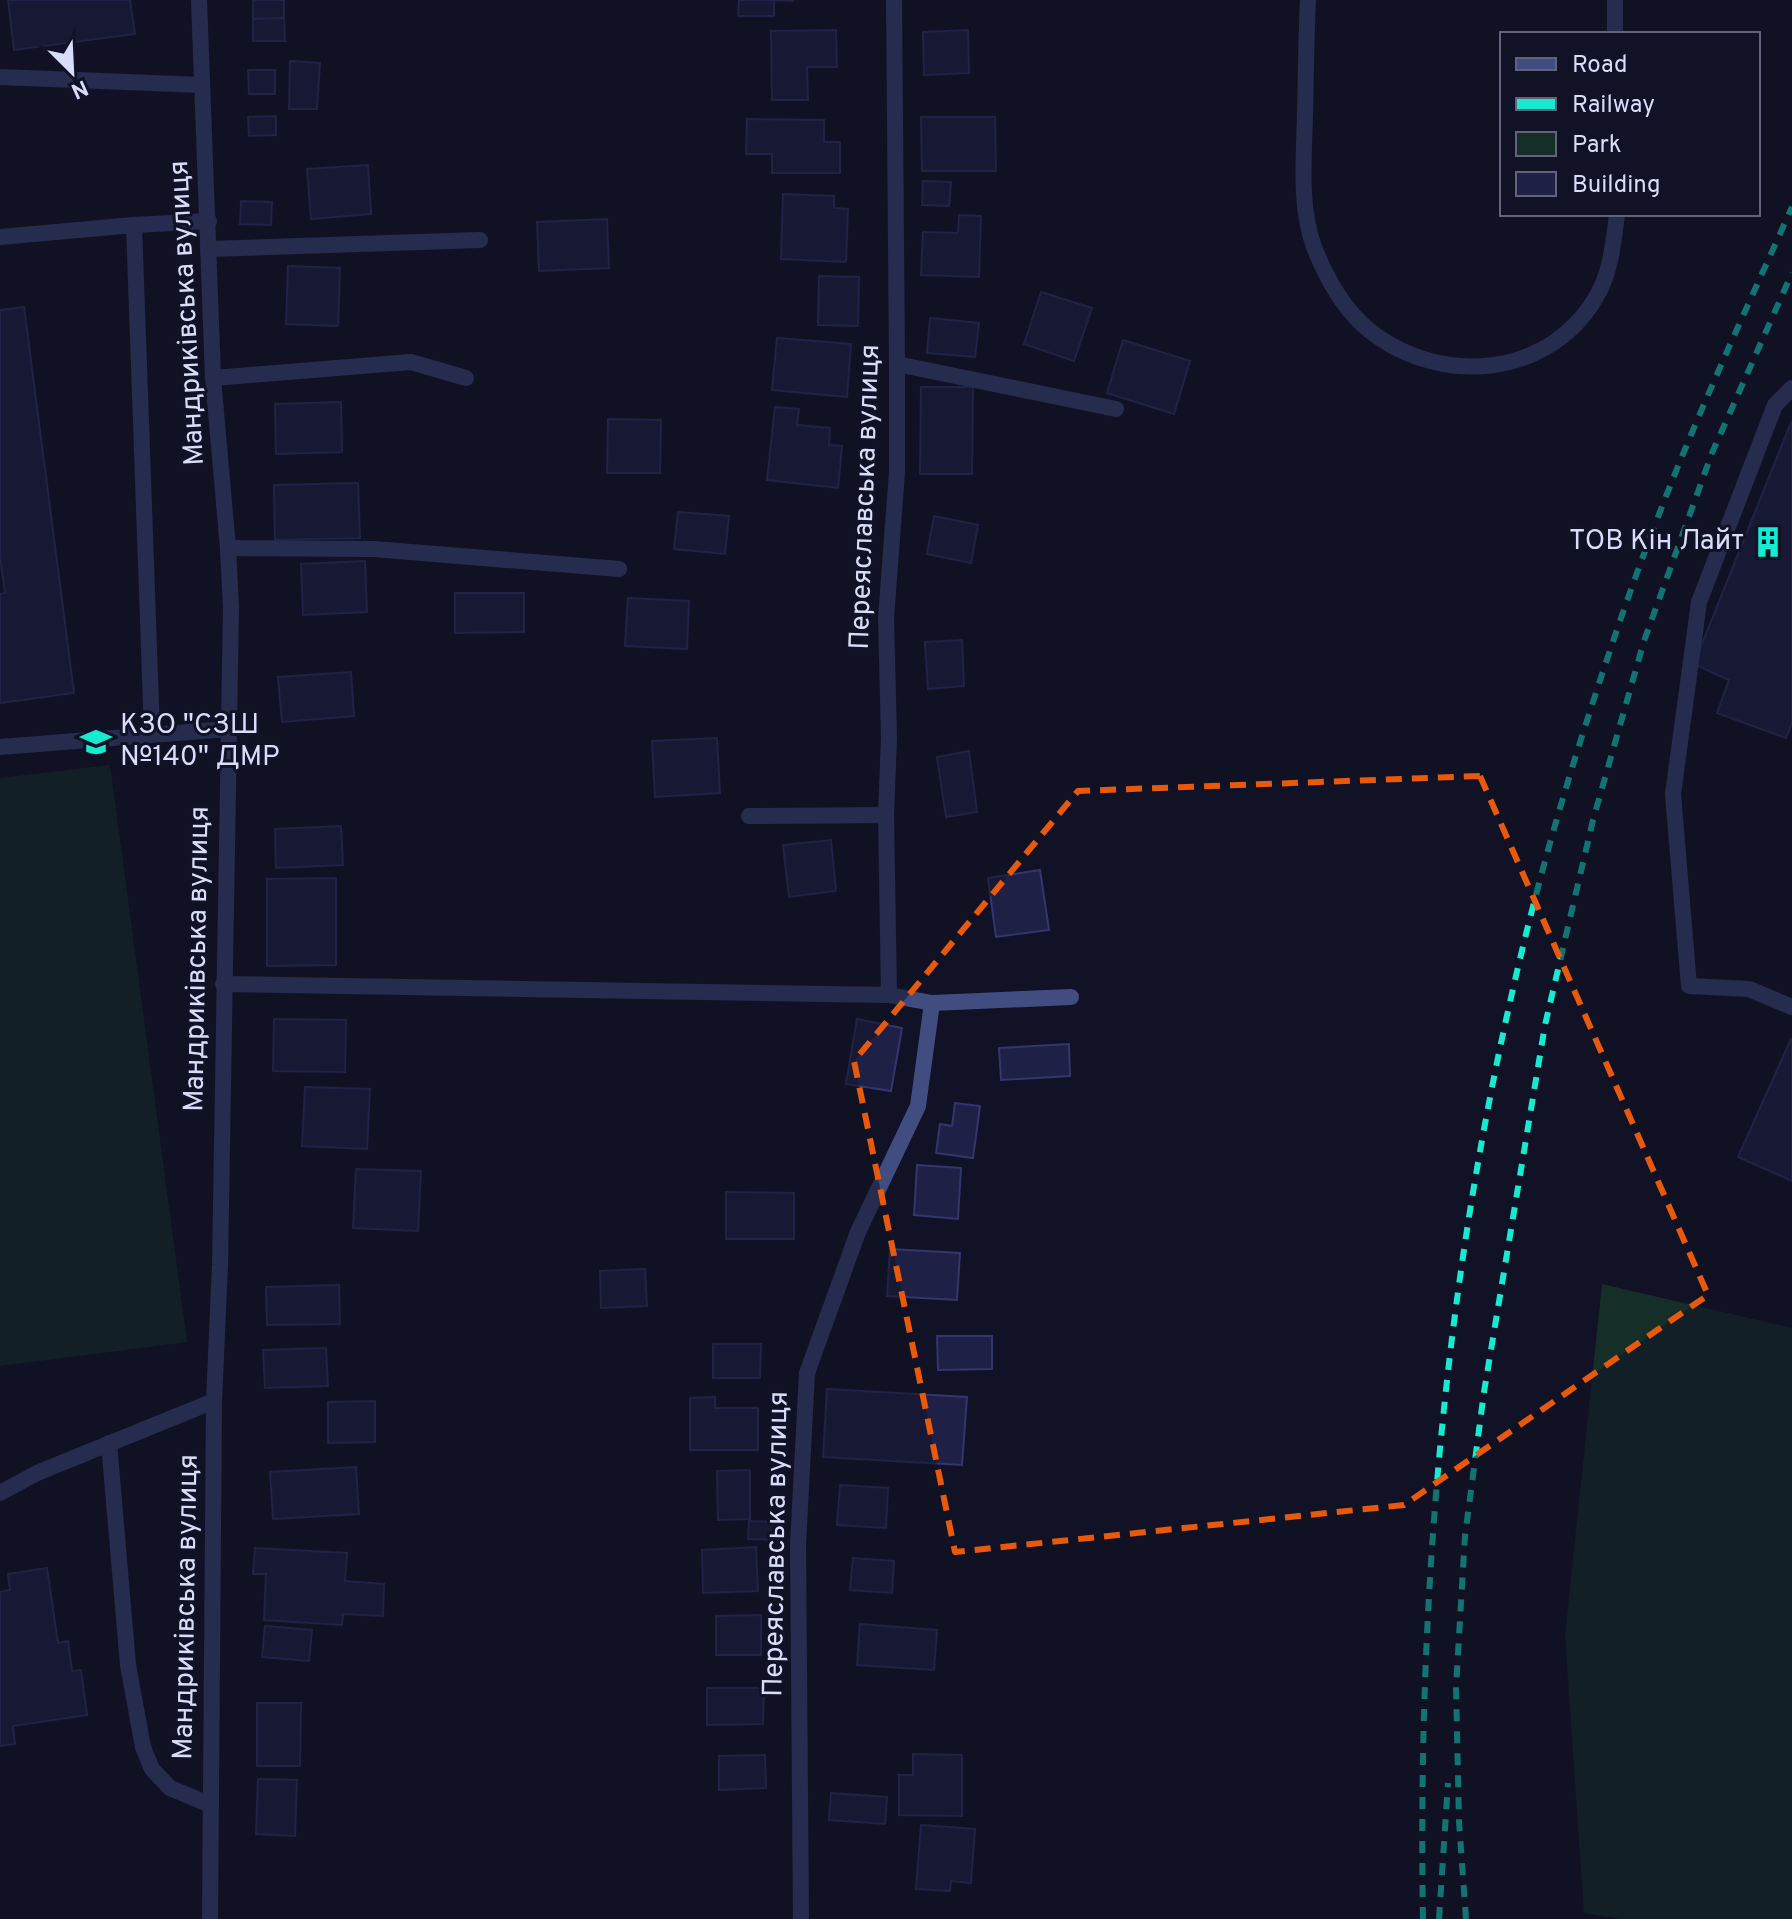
<svg xmlns="http://www.w3.org/2000/svg" width="1792" height="1919" font-family="Overpass,sans-serif">
<style>
.green{fill:#152f28}
.building{fill:#1f2045;stroke:#33356f;stroke-width:2}
.lines{fill:none;stroke-linecap:round;stroke-linejoin:round}
.service{stroke:#414c80;stroke-width:16}
.minor{stroke:#414c80;stroke-width:16}
.tertiary{stroke:#414c80;stroke-width:16}
.rail{stroke:#16ead1;stroke-width:6;stroke-dasharray:12 10;stroke-linecap:butt}
.marked{fill:none;stroke:#e8590c;stroke-width:6;stroke-dasharray:16 10;stroke-linejoin:round}
.labels{text-anchor:middle;dominant-baseline:central;stroke-width:6;stroke-linejoin:round;paint-order:stroke}
.street-label{font-size:28px;fill:#d9ddfc;stroke:#111225}
.poi-label{font-size:28px;fill:#d9ddfc;stroke:#111225;text-anchor:end}
</style>
<rect width="100%" height="100%" fill="#111225"/>
<g class="green">
<path d="M 110,765 L 187,1342 L 0,1366 L 0,778 Z"/>
<path d="M 1602,1284 L 1792,1328 L 1792,1919 L 1623,1919 L 1584,1913 L 1565,1635 Z"/>
</g>
<g class="building">
<path d="M 8,0 L 130,0 L 135,34 L 14,50 Z"/>
<path d="M 253,0 L 284,0 L 284,18 L 253,19 Z"/>
<path d="M 739,0 L 793,0 L 793,1 L 774,0 L 774,16 L 738,16 Z"/>
<path d="M 284,18 L 285,41 L 253,41 L 253,19 Z"/>
<path d="M 836,30 L 837,67 L 807,67 L 808,100 L 772,100 L 771,31 Z"/>
<path d="M 968,30 L 969,73 L 924,75 L 923,32 Z"/>
<path d="M 290,61 L 320,63 L 317,109 L 289,109 Z"/>
<path d="M 248,70 L 275,70 L 275,94 L 249,94 Z"/>
<path d="M 276,116 L 276,135 L 249,136 L 248,117 Z"/>
<path d="M 921,117 L 995,117 L 996,171 L 922,171 Z"/>
<path d="M 747,119 L 824,120 L 824,142 L 840,142 L 840,173 L 772,173 L 772,154 L 746,154 Z"/>
<path d="M 368,165 L 371,214 L 311,219 L 307,169 Z"/>
<path d="M 923,181 L 951,182 L 949,206 L 922,205 Z"/>
<path d="M 783,194 L 834,196 L 834,208 L 848,209 L 846,262 L 781,259 Z"/>
<path d="M 241,201 L 272,202 L 271,225 L 240,224 Z"/>
<path d="M 959,215 L 981,216 L 979,277 L 921,275 L 923,232 L 958,233 Z"/>
<path d="M 607,219 L 609,268 L 539,271 L 537,222 Z"/>
<path d="M 288,266 L 340,268 L 338,326 L 286,324 Z"/>
<path d="M 819,276 L 859,277 L 858,326 L 818,325 Z"/>
<path d="M 1041,292 L 1092,308 L 1074,361 L 1024,344 Z"/>
<path d="M 24,307 L 74,693 L 0,703 L 0,594 L 5,593 L 0,556 L 0,310 Z"/>
<path d="M 930,318 L 979,323 L 975,357 L 927,353 Z"/>
<path d="M 777,338 L 851,344 L 847,397 L 772,390 Z"/>
<path d="M 1123,340 L 1190,361 L 1174,414 L 1107,393 Z"/>
<path d="M 921,387 L 973,387 L 972,474 L 920,474 Z"/>
<path d="M 341,402 L 342,452 L 276,454 L 275,404 Z"/>
<path d="M 775,407 L 799,409 L 797,425 L 830,428 L 829,445 L 842,446 L 838,488 L 767,480 Z"/>
<path d="M 608,419 L 661,420 L 660,473 L 607,473 Z"/>
<path d="M 1792,420 L 1792,723 L 1786,738 L 1717,713 L 1729,680 L 1694,664 Z"/>
<path d="M 358,483 L 360,538 L 275,540 L 274,485 Z"/>
<path d="M 678,512 L 729,516 L 725,554 L 674,549 Z"/>
<path d="M 934,516 L 978,525 L 971,563 L 927,554 Z"/>
<path d="M 365,561 L 367,612 L 303,615 L 301,564 Z"/>
<path d="M 455,593 L 524,593 L 524,632 L 455,633 Z"/>
<path d="M 628,598 L 689,601 L 687,649 L 625,646 Z"/>
<path d="M 962,640 L 964,686 L 928,689 L 925,642 Z"/>
<path d="M 351,672 L 354,716 L 282,722 L 278,677 Z"/>
<path d="M 717,738 L 720,793 L 655,797 L 652,741 Z"/>
<path d="M 969,751 L 977,812 L 946,817 L 937,757 Z"/>
<path d="M 341,826 L 343,865 L 276,868 L 275,829 Z"/>
<path d="M 831,840 L 836,891 L 789,897 L 783,845 Z"/>
<path d="M 1040,870 L 1049,930 L 996,937 L 988,878 Z"/>
<path d="M 336,878 L 336,965 L 267,966 L 267,879 Z"/>
<path d="M 274,1019 L 346,1020 L 345,1072 L 273,1071 Z"/>
<path d="M 857,1019 L 902,1028 L 891,1091 L 846,1084 Z"/>
<path d="M 1791,1039 L 1792,1040 L 1792,1181 L 1738,1157 Z"/>
<path d="M 1069,1044 L 1070,1076 L 1001,1080 L 999,1048 Z"/>
<path d="M 305,1087 L 370,1089 L 367,1149 L 302,1146 Z"/>
<path d="M 955,1103 L 980,1106 L 973,1158 L 936,1153 L 940,1124 L 952,1126 Z"/>
<path d="M 917,1165 L 961,1168 L 958,1219 L 914,1215 Z"/>
<path d="M 356,1169 L 421,1171 L 418,1231 L 353,1228 Z"/>
<path d="M 726,1192 L 794,1193 L 794,1239 L 726,1239 Z"/>
<path d="M 890,1249 L 960,1253 L 957,1300 L 887,1296 Z"/>
<path d="M 645,1269 L 647,1306 L 601,1308 L 600,1271 Z"/>
<path d="M 339,1285 L 340,1324 L 267,1325 L 266,1287 Z"/>
<path d="M 937,1336 L 992,1336 L 992,1369 L 938,1370 Z"/>
<path d="M 713,1344 L 761,1344 L 760,1378 L 713,1378 Z"/>
<path d="M 326,1348 L 328,1386 L 265,1388 L 263,1350 Z"/>
<path d="M 827,1389 L 967,1397 L 962,1465 L 823,1457 Z"/>
<path d="M 715,1397 L 715,1408 L 758,1408 L 758,1450 L 690,1450 L 690,1398 Z"/>
<path d="M 375,1401 L 375,1442 L 328,1443 L 328,1402 Z"/>
<path d="M 356,1467 L 359,1514 L 273,1519 L 270,1472 Z"/>
<path d="M 750,1470 L 750,1519 L 718,1520 L 717,1471 Z"/>
<path d="M 840,1485 L 888,1488 L 886,1528 L 837,1525 Z"/>
<path d="M 749,1521 L 776,1522 L 774,1540 L 748,1539 Z"/>
<path d="M 756,1547 L 758,1591 L 703,1593 L 702,1550 Z"/>
<path d="M 255,1548 L 347,1553 L 345,1581 L 384,1584 L 383,1616 L 343,1614 L 342,1625 L 264,1620 L 266,1574 L 253,1574 Z"/>
<path d="M 853,1558 L 894,1561 L 892,1593 L 850,1590 Z"/>
<path d="M 47,1568 L 58,1643 L 68,1641 L 72,1671 L 81,1670 L 87,1715 L 13,1726 L 15,1744 L 0,1746 L 0,1592 L 10,1590 L 8,1574 Z"/>
<path d="M 761,1615 L 761,1655 L 716,1655 L 716,1616 Z"/>
<path d="M 860,1624 L 937,1630 L 934,1670 L 857,1665 Z"/>
<path d="M 265,1626 L 312,1630 L 309,1661 L 262,1657 Z"/>
<path d="M 707,1688 L 764,1688 L 763,1724 L 707,1725 Z"/>
<path d="M 257,1703 L 301,1703 L 300,1766 L 257,1766 Z"/>
<path d="M 913,1754 L 962,1755 L 962,1816 L 899,1815 L 899,1775 L 913,1775 Z"/>
<path d="M 765,1755 L 766,1788 L 719,1790 L 719,1756 Z"/>
<path d="M 258,1779 L 297,1780 L 295,1836 L 256,1834 Z"/>
<path d="M 831,1793 L 887,1797 L 885,1824 L 829,1820 Z"/>
<path d="M 921,1825 L 975,1829 L 971,1883 L 951,1881 L 950,1891 L 916,1889 Z"/>
</g>
<g class="lines">
<g class="service">
<path d="M 0,77 L 202,85"/>
<path d="M 134,225 L 152,733"/>
<path d="M 0,237 L 134,225 L 209,221"/>
<path d="M 210,249 L 480,240"/>
<path d="M 897,364 L 1116,409"/>
<path d="M 213,378 L 411,362 L 466,378"/>
<path d="M 1792,388 L 1775,405 L 1699,602 L 1673,794 L 1689,986 L 1749,989 L 1792,1007"/>
<path d="M 228,548 L 374,549 L 619,569"/>
<path d="M 0,747 L 227,729"/>
<path d="M 749,816 L 886,815"/>
<path d="M 109,1443 L 128,1665 L 143,1747 L 152,1769 L 170,1788 L 211,1805"/>
<path d="M 0,1493 L 37,1473 L 214,1401"/>
</g>
<g class="minor">
<path d="M 199,0 L 213,378 L 228,548 L 231,607 L 220,1265 L 214,1401 L 210,1919"/>
<path d="M 223,984 L 889,995 L 932,1003 L 1071,997"/>
<path d="M 889,995 L 886,815 L 889,738 L 886,618 L 897,472 L 897,364 L 894,0"/>
<path d="M 801,1919 L 798,1545 L 807,1373 L 858,1232 L 918,1106 L 932,1003"/>
</g>
<g class="tertiary">
<path d="M 1308,0 C 1306,38 1306,77 1305,115 C 1304,158 1299,206 1314,247 C 1325,275 1340,303 1362,324 C 1434,389 1553,381 1600,290 C 1611,268 1614,239 1617,214"/>
<path d="M 1615,0 L 1615,34"/>
</g>
<g class="rail">
<path d="M 1423,1919 C 1416,1526 1459,1128 1577,752 C 1602,673 1628,594 1658,517 C 1698,412 1746,310 1792,207"/>
<path d="M 1439,1919 L 1448,1783"/>
<path d="M 1466,1919 L 1459,1821 L 1456,1687 L 1465,1536 L 1484,1392 L 1545,1025 L 1593,820 L 1644,641 L 1712,453 L 1792,273"/>
</g>
</g>
<path d="M0 0H1792V1919H0ZM 1480,776 L 1708,1295 L 1404,1505 L 955,1552 L 854,1061 L 1078,791 Z" fill="#111225" fill-opacity=".55" fill-rule="evenodd"/>
<path class="marked" d="M 1480,776 L 1708,1295 L 1404,1505 L 955,1552 L 854,1061 L 1078,791 Z"/>
<defs>
<symbol id="building-bare" viewBox="-9 -9 18 18"><path d="M-4-6H4V6H1V3H-1V6H-4ZM-2.5-4.3h1.7v1.8h-1.7ZM.8-4.3h1.7v1.8H.8ZM-2.5-1h1.7V.8h-1.7ZM.8-1h1.7V.8H.8Z" fill="#16ead1" stroke="#111225" stroke-width="2.5" paint-order="stroke"/></symbol>
<symbol id="school-bare" viewBox="-9 -9 18 18"><path d="M0-5L7-2L0 1L-7-2ZM-4 1L0 2.5L4 1V4Q0 6-4 4Z" fill="#16ead1" stroke="#111225" stroke-width="2.5" paint-order="stroke"/></symbol>
</defs>
<g fill-rule="evenodd">
<use href="#building-bare" x="1746" y="520" width="44" height="44"/>
<use href="#school-bare" x="74" y="720" width="44" height="44"/>
</g>
<g class="labels">
<g class="street-label">
<text transform="translate(188 313) rotate(-93)">Мандриківська вулиця</text>
<text transform="translate(866 497) rotate(-88)">Переяславська вулиця</text>
<text transform="translate(198 959) rotate(-89)">Мандриківська вулиця</text>
<text transform="translate(777 1544) rotate(-89)">Переяславська вулиця</text>
<text transform="translate(187 1607) rotate(-89)">Мандриківська вулиця</text>
</g>
<g class="poi-label">
<text x="1744" y="542">ТОВ Кін Лайт</text>
<text x="120" y="726" text-anchor="start">КЗО "СЗШ<tspan x="120" dy="32">№140" ДМР</tspan></text>
</g>
</g>
<rect x="1500" y="32" width="260" height="184" fill="#111225" stroke="#61637b" stroke-width="2"/>
<rect x="1516" y="58" width="40" height="12" fill="#414c80" stroke="#61637b" stroke-width="2"/>
<text x="1572" y="72" font-size="24" fill="#d9ddfc">Road</text>
<rect x="1516" y="98" width="40" height="12" fill="#16ead1" stroke="#61637b" stroke-width="2"/>
<text x="1572" y="112" font-size="24" fill="#d9ddfc">Railway</text>
<rect x="1516" y="132" width="40" height="24" fill="#152f28" stroke="#61637b" stroke-width="2"/>
<text x="1572" y="152" font-size="24" fill="#d9ddfc">Park</text>
<rect x="1516" y="172" width="40" height="24" fill="#1f2045" stroke="#61637b" stroke-width="2"/>
<text x="1572" y="192" font-size="24" fill="#d9ddfc">Building</text>
<g transform="translate(72 72) rotate(156)" stroke="#111225" stroke-width="6" paint-order="stroke">
<path d="M0-6L14 30L0 20L-14 30Z" fill="#d9ddfc"/>
<text y="-12" font-size="22" font-weight="bold" text-anchor="middle" fill="#d9ddfc">N</text>
</g>
</svg>
